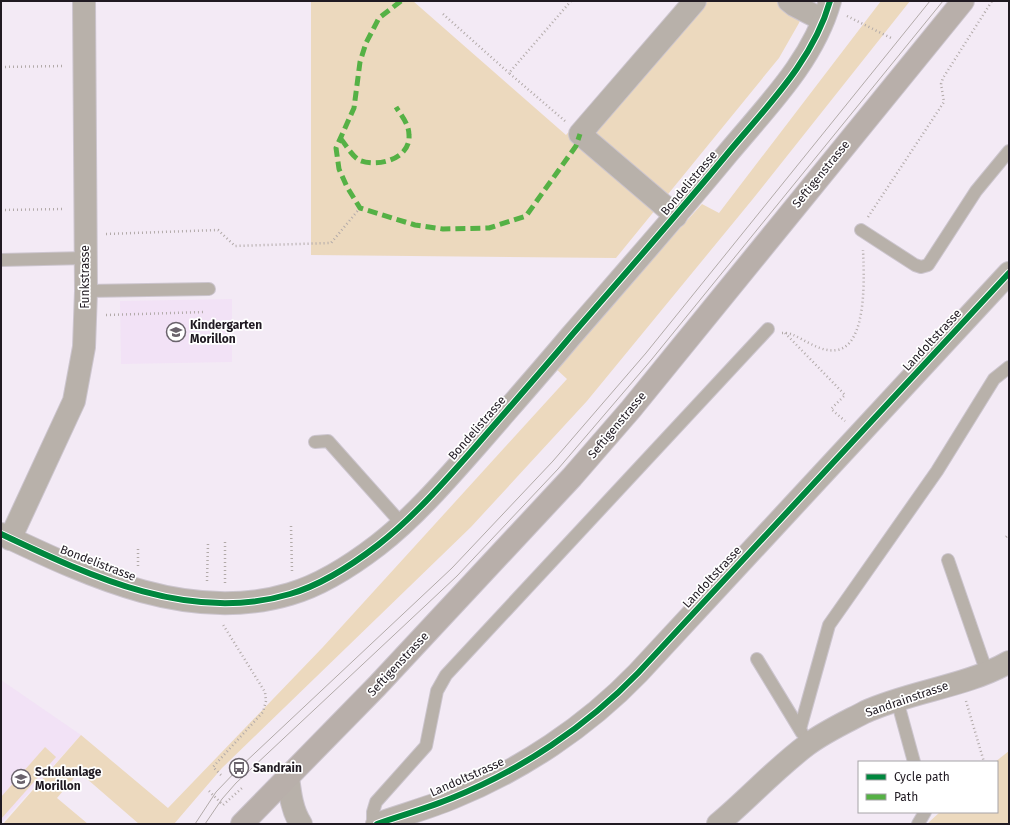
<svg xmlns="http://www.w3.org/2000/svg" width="1010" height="825" font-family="'Fira Sans',sans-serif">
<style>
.built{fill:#f2e2f6}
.green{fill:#ecd9be}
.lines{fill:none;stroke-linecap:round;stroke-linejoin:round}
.service-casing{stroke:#ccc5ce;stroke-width:14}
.minor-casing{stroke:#ccc5ce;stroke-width:24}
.secondary-casing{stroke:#ccc5ce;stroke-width:24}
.path{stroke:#b2aaa9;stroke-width:2.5;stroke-dasharray:1 3;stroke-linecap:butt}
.service{stroke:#b8b1aa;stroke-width:12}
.minor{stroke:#b8b1aa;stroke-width:22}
.secondary{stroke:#b8afaa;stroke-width:22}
.tram{stroke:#b2aaa9;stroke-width:1}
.quiet{stroke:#55b145;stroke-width:5;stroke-dasharray:10 5;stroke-linecap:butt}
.cycleway-casing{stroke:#fff;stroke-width:8}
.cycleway{stroke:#00873e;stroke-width:6}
.labels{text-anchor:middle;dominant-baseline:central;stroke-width:3.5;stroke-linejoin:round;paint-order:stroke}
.street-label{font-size:12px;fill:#201a22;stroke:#fff}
.poi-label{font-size:12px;font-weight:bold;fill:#201a22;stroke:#fff;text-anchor:start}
</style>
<rect width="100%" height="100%" fill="#f3eaf5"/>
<g class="built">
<path d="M 232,299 L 232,362 L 121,364 L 120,301 Z"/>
<path d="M 1,680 L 81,735 L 1,823 Z"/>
</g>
<g class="green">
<path d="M 311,1 L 413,1 L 566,135 L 681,1 L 806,1 L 799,23 L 779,58 L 616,258 L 311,255 Z"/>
<path d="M 881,1 L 910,1 L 752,200 L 587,401 L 471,527 L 222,768 L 174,824 L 139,824 L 79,772 L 57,798 L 88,824 L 3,824 L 81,735 L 168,808 L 323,647 L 567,379 L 554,367 L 702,204 L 719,213 Z"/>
<path d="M 45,747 L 56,757 L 1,819 L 1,797 Z"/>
<path d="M 1009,751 L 1009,824 L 927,824 L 940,812 L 997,812 L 997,762 L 995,762 Z"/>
</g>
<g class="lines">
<defs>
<g id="service">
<path d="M 861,230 L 915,265 L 921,267 L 928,265 L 976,191 L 1009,151"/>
<path d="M 1,260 L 86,258"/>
<path d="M 86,291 L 209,289"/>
<path d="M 315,442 L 328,441 L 402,524"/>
<path d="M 948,560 L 987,673"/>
<path d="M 757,659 L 802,733"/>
<path d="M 897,700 L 914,762"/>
<path d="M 800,729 L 829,625 L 937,471 L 994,379 L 1009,367"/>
<path d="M 373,824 L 373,812 L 376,802 L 426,746 L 437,691 L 446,675 L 768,329"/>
<path d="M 918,824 L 925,812"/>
</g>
<g id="minor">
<path d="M 789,1 L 794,5 L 823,20"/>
<path d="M 676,216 L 580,134 L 695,1"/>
<path d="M 1,534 C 90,576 190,624 290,594 C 321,585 352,565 378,545 C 414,517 446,480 476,446 C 508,409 540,373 571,336 C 624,275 677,215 728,153 C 767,106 813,61 830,1"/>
<path d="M 10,539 L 74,401 L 84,347 L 86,291 L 84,1"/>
<path d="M 288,777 C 290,793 292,811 301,824"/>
<path d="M 377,824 C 402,815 428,808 452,798 C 521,770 586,727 638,673 L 1009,273"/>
<path d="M 718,824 C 748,799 775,769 807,745 C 824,732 846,722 865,712 C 911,691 965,687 1009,662"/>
</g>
<path id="secondary" d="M 242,824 L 377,686 L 572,477 L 631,409 L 963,1"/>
</defs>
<use href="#service" class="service-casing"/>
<use href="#minor" class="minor-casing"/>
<use href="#secondary" class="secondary-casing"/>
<g class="path">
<path d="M 443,14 L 509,73"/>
<path d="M 847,16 L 891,38"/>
<path d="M 1,67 L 64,66"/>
<path d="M 565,121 L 509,73 L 571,1"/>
<path d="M 1,210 L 65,209"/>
<path d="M 868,217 L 944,102 L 941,84 L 943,78 L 992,1"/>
<path d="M 106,234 L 218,230 L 235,246 L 331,243 L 360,208"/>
<path d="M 106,315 L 205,312"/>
<path d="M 782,333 C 785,333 788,333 791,334 C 804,339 821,353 837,350 C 868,345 864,273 863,250"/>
<path d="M 785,333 L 845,395 L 831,409 L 845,421"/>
<path d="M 291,526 L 292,571"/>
<path d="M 1006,537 L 1009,534"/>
<path d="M 138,549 L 138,569"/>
<path d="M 207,581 L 208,543"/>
<path d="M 225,583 L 225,539"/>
<path d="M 966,701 L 984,762"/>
<path d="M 221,775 L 213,767 L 263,712 L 266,701 L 265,692 L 222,623"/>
<path d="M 209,791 L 223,805 L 242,788"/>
</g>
<use href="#service" class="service"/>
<use href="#minor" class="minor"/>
<use href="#secondary" class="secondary"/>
<g class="tram">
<path d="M 195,824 L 216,792 L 239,768 L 452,568 L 553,461 L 646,353 L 930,1"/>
<path d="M 205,824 L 222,799 L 236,783 L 457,576 L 558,469 L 652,359 L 943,1"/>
</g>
<g class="quiet">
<path d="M 401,1 L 379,18 L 366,43 L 360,62 L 354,108 L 336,148 L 339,169 L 347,187 L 360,208 L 415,225 L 443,229 L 489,228 L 526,216 L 576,146 L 580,134"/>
<path d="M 341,139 C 346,145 352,156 359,160 C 377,168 411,159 409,135 C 409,124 401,115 396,107"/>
</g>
<defs>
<g id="cycleway">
<path d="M 1,534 C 90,576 190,624 290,594 C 321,585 352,565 378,545 C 414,517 446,480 476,446 C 508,409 540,373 571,336 C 624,275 677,215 728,153 C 767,106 813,61 830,1"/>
<path d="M 377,824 C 402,815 428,808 452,798 C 521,770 586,727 638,673 L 1009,273"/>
</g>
</defs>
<use href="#cycleway" class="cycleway-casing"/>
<use href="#cycleway" class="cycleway"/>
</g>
<defs>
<symbol id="school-ring" viewBox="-11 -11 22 22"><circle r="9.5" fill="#fff" stroke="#6a636c" stroke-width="1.5"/><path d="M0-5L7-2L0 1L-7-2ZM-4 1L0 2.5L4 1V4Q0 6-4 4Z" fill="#6a636c"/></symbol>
<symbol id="bus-ring" viewBox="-11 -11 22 22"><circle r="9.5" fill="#fff" stroke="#6a636c" stroke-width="1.5"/><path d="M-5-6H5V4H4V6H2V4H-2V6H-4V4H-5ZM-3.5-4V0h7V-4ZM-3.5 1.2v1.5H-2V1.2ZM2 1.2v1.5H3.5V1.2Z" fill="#6a636c"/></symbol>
</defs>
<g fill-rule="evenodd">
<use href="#school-ring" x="165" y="321" width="22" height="22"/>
<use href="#bus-ring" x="228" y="757" width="22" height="22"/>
<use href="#school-ring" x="10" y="768" width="22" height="22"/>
</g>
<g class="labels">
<g class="street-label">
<text transform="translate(821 174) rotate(-51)">Seftigenstrasse</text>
<text transform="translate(689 183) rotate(-50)">Bondelistrasse</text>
<text transform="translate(85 277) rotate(-90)">Funkstrasse</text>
<text transform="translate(932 340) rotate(-47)">Landoltstrasse</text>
<text transform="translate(617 425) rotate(-50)">Seftigenstrasse</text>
<text transform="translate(477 428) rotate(-49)">Bondelistrasse</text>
<text transform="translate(98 563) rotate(21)">Bondelistrasse</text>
<text transform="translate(712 577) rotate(-47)">Landoltstrasse</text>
<text transform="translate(398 664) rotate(-47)">Seftigenstrasse</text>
<text transform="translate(907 699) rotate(-19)">Sandrainstrasse</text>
<text transform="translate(467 777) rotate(-24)">Landoltstrasse</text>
</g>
<g class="poi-label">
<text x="190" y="325">Kindergarten<tspan x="190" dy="14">Morillon</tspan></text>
<text x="253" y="768">Sandrain</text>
<text x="35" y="772">Schulanlage<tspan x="35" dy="14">Morillon</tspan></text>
</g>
</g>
<rect width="1010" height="825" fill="none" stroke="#201a22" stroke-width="4"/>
<rect x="858" y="761" width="140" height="52" fill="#ffffff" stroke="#a6a3a7"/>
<rect x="866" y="774" width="20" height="6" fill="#00873e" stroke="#a6a3a7"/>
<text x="894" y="781" font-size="12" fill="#201a22">Cycle path</text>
<rect x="866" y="794" width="20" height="6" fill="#55b145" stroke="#a6a3a7"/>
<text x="894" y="801" font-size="12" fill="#201a22">Path</text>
</svg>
